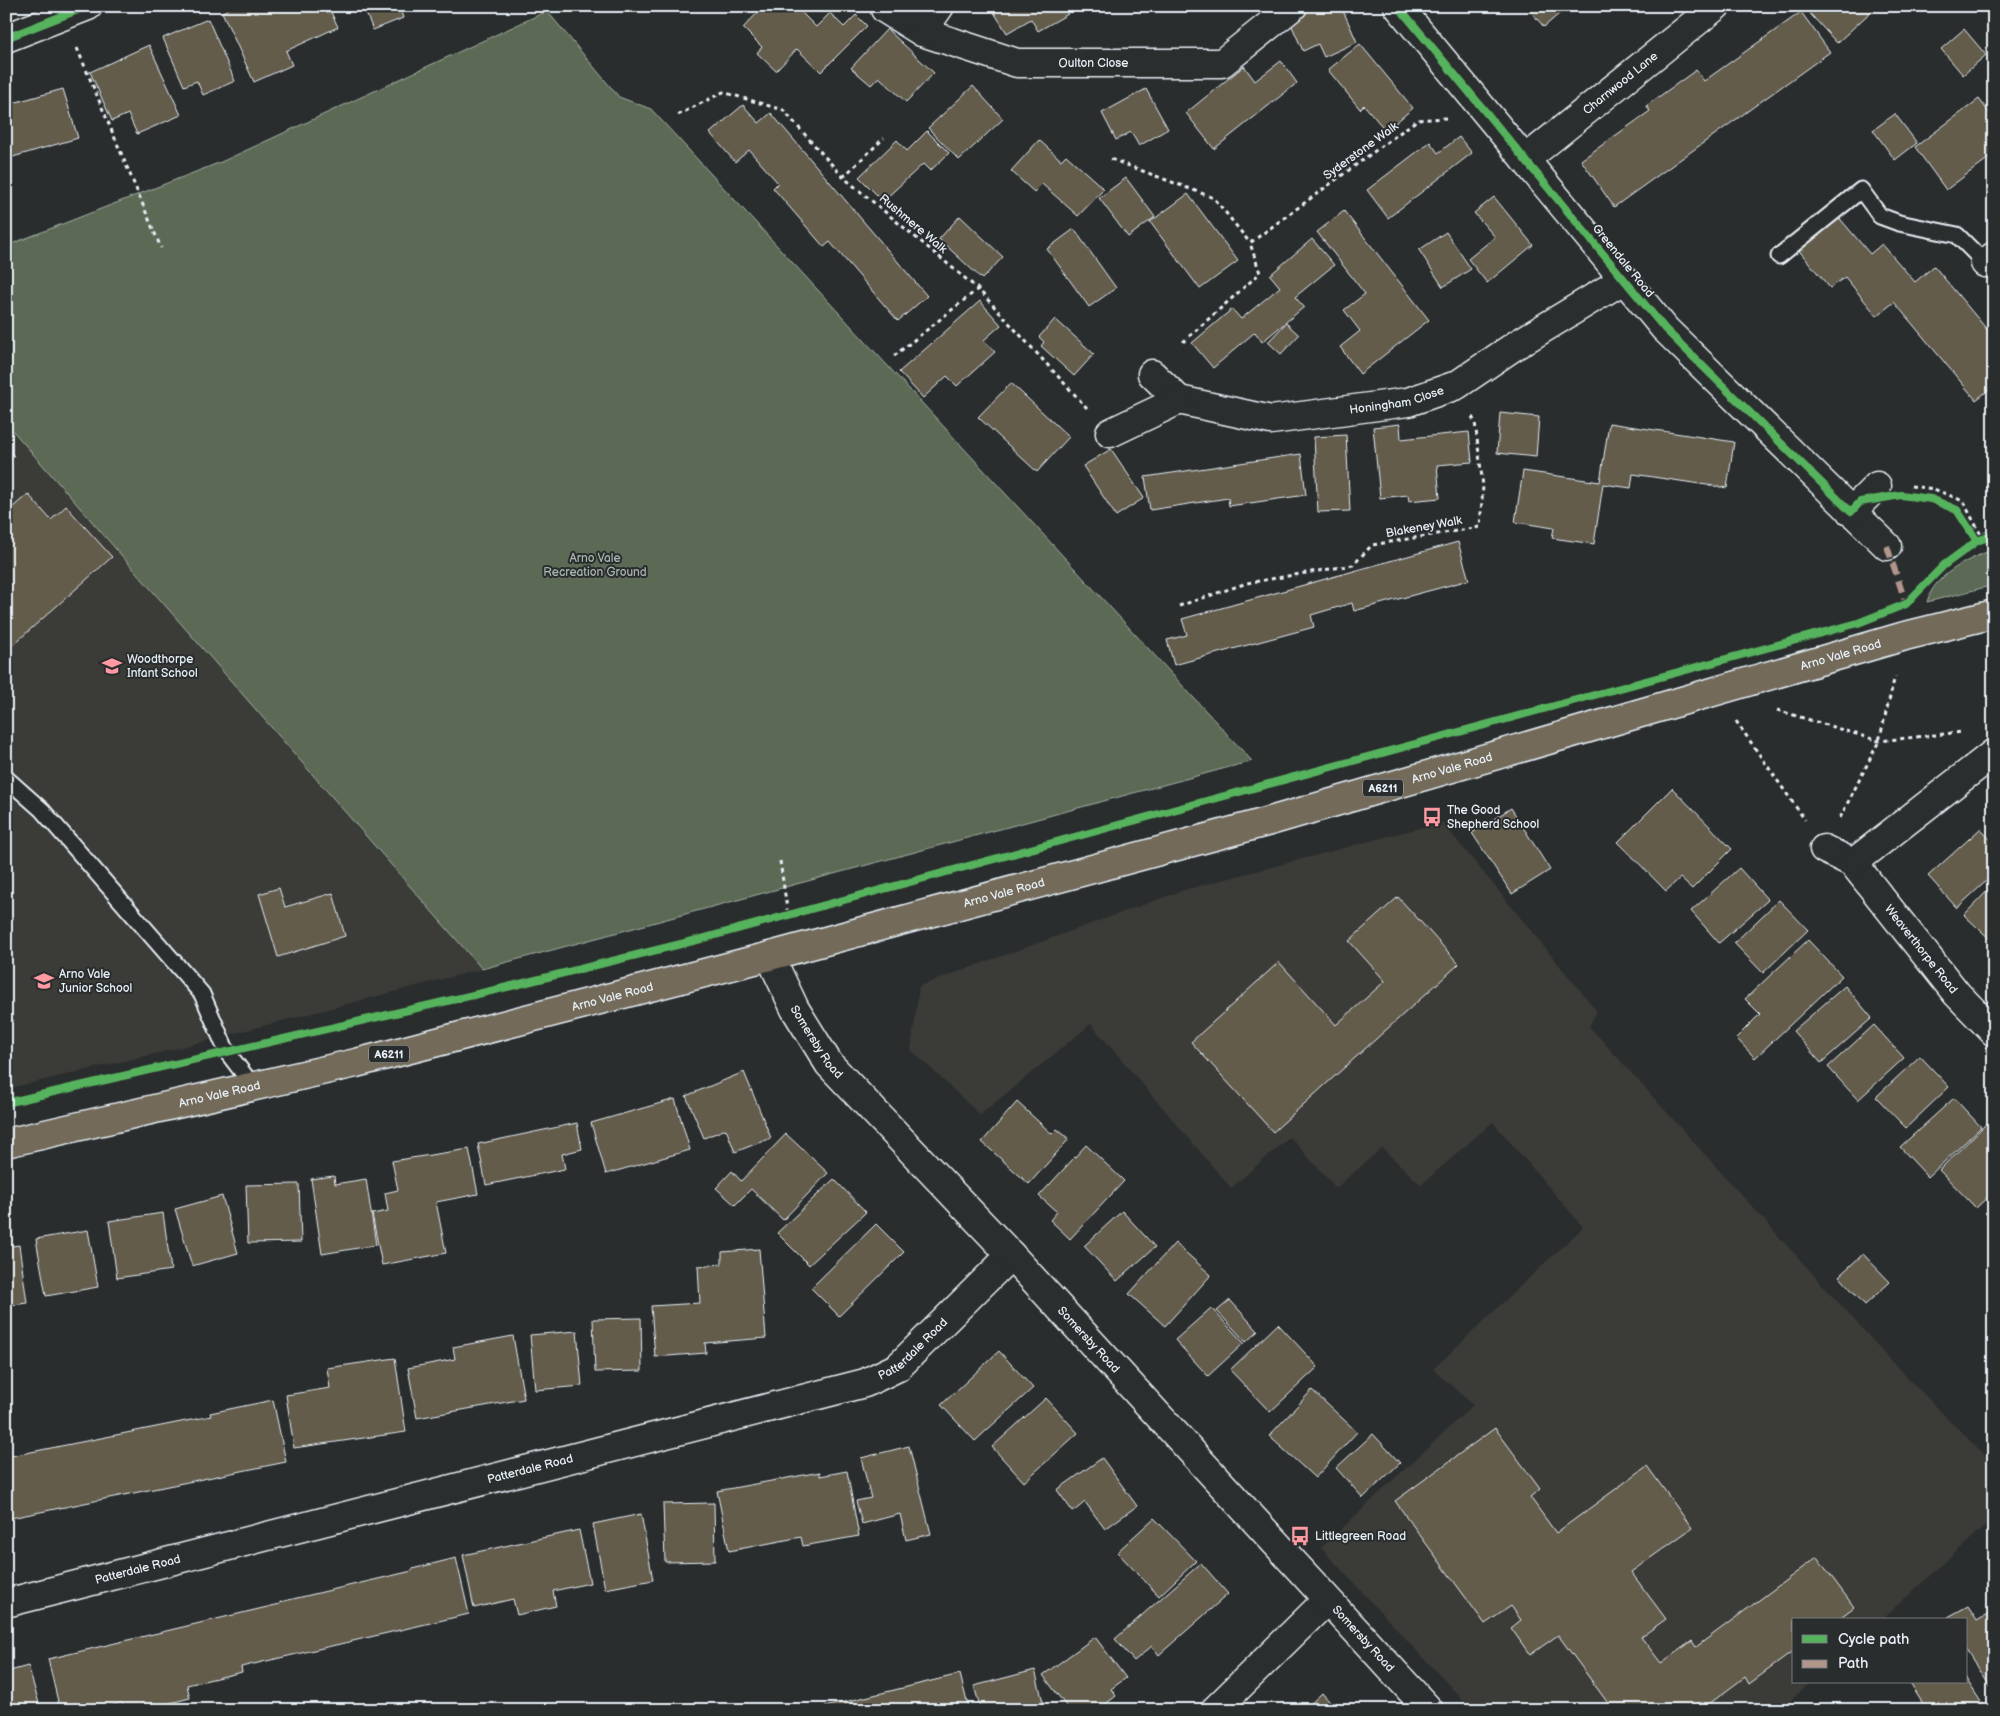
<svg xmlns="http://www.w3.org/2000/svg" width="2000" height="1716" font-family="'Balsamiq Sans',sans-serif">
<style>
.built{fill:#3b3b37}
.green{fill:#5c6b54;stroke:#a2aea6}
.building{fill:#645b4c;stroke:#e8f1f8}
.lines{fill:none;stroke-linecap:round;stroke-linejoin:round}
.lane-casing{stroke:#e8f1f8;stroke-width:19}
.street-casing{stroke:#e8f1f8;stroke-width:31}
.secondary-casing{stroke:#e8f1f8;stroke-width:31}
.primary-casing{stroke:#e8f1f8;stroke-width:31}
.path{stroke:#e8f1f8;stroke-width:3;stroke-dasharray:4 4;stroke-linecap:butt}
.lane{stroke:#2a2d2e;stroke-width:15}
.street{stroke:#2a2d2e;stroke-width:28}
.secondary{stroke:#2a2d2e;stroke-width:28}
.primary{stroke:#736b5a;stroke-width:28}
.quiet{stroke:#b2968c;stroke-width:6;stroke-dasharray:12 6;stroke-linecap:butt}
.cycleway-casing{stroke:#2a2d2e;stroke-width:11}
.cycleway{stroke:#56b35d;stroke-width:8}
.labels{text-anchor:middle;dominant-baseline:central;stroke-width:4;stroke-linejoin:round;paint-order:stroke}
.shield{fill:#2a2d2e;stroke:#afb6bb;stroke-width:1}
.shield-label{font-size:11px;font-weight:bold;fill:#e8f1f8}
.street-label{font-size:12px;fill:#e8f1f8;stroke:#2a2d2e}
.park-label{font-size:12px;fill:#a9b5ae;stroke:#2a2d2e}
.poi-label{font-size:12px;fill:#e8f1f8;stroke:#2a2d2e;text-anchor:start}
</style>
<rect width="100%" height="100%" fill="#2a2d2e"/>
<filter id="ink" filterUnits="userSpaceOnUse"><feTurbulence type="fractalNoise" baseFrequency=".02" numOctaves="2"/><feDisplacementMap in="SourceGraphic" scale="10" xChannelSelector="R" yChannelSelector="G"/><feConvolveMatrix kernelMatrix="1 2 1 2 8 2 1 2 1" color-interpolation-filters="sRGB"/></filter>
<g filter="url(#ink)">
<g class="built">
<path d="M 6,423 L 482,969 L 159,1053 L 6,1089 Z"/>
<path d="M 1442,822 L 1597,1011 L 1589,1026 L 1895,1365 L 1994,1465 L 1994,1518 L 1881,1620 L 1794,1620 L 1794,1682 L 1811,1682 L 1780,1710 L 1472,1710 L 1321,1548 L 1473,1405 L 1433,1369 L 1583,1227 L 1493,1122 L 1421,1185 L 1382,1148 L 1336,1188 L 1290,1137 L 1231,1188 L 1091,1024 L 980,1115 L 911,1050 L 919,986 L 1184,890 Z"/>
</g>
<g class="green">
<path d="M 547,11 L 619,97 L 651,109 L 1252,761 L 482,969 L 6,423 L 6,246 L 221,162 Z"/>
<path d="M 1994,549 L 1994,585 L 1927,602 C 1934,574 1969,559 1994,549 Z"/>
</g>
<g class="building">
<path d="M 235,6 L 328,6 L 338,27 L 286,51 L 292,65 L 254,82 L 222,12 Z"/>
<path d="M 363,6 L 399,6 L 403,18 L 373,30 Z"/>
<path d="M 764,6 L 795,6 L 816,27 L 830,13 L 844,27 L 856,15 L 867,26 L 821,72 L 797,49 L 776,71 L 757,53 L 762,47 L 743,28 Z"/>
<path d="M 990,6 L 1063,6 L 1068,14 L 1038,31 L 1031,19 L 1007,33 Z"/>
<path d="M 1283,6 L 1341,6 L 1357,42 L 1324,57 L 1318,44 L 1303,51 Z"/>
<path d="M 1526,6 L 1568,6 L 1544,27 Z"/>
<path d="M 1803,6 L 1877,6 L 1837,43 Z"/>
<path d="M 1801,12 L 1830,52 L 1614,207 L 1581,160 L 1650,111 L 1646,106 L 1696,70 L 1704,81 Z"/>
<path d="M 208,19 L 235,81 L 203,95 L 197,81 L 184,86 L 163,38 Z"/>
<path d="M 887,29 L 934,73 L 906,102 L 879,77 L 871,85 L 851,68 Z"/>
<path d="M 1964,29 L 1986,55 L 1963,75 L 1941,49 Z"/>
<path d="M 1360,44 L 1413,108 L 1386,131 L 1364,105 L 1360,109 L 1328,70 Z"/>
<path d="M 149,45 L 181,115 L 137,134 L 128,114 L 112,121 L 90,72 Z"/>
<path d="M 1281,61 L 1297,83 L 1214,149 L 1186,113 L 1244,66 L 1255,81 Z"/>
<path d="M 973,86 L 1003,119 L 959,160 L 928,128 Z"/>
<path d="M 63,89 L 78,138 L 6,159 L 6,105 Z"/>
<path d="M 1146,89 L 1168,129 L 1139,146 L 1131,132 L 1116,140 L 1102,113 Z"/>
<path d="M 1979,99 L 1994,119 L 1994,154 L 1946,190 L 1915,147 Z"/>
<path d="M 743,105 L 759,123 L 771,113 L 927,296 L 898,321 L 830,242 L 824,247 L 773,188 L 778,183 L 749,150 L 735,162 L 710,133 Z"/>
<path d="M 1895,114 L 1917,143 L 1895,160 L 1873,130 Z"/>
<path d="M 927,131 L 949,153 L 930,171 L 923,164 L 883,201 L 859,177 L 897,140 L 907,151 Z"/>
<path d="M 1459,137 L 1472,153 L 1388,218 L 1367,190 L 1430,142 L 1438,153 Z"/>
<path d="M 1039,140 L 1061,160 L 1066,155 L 1104,189 L 1078,216 L 1042,184 L 1034,192 L 1011,171 Z"/>
<path d="M 1126,178 L 1155,217 L 1128,237 L 1099,198 Z"/>
<path d="M 1188,194 L 1238,261 L 1200,289 L 1150,222 Z"/>
<path d="M 1494,197 L 1533,245 L 1487,283 L 1468,259 L 1495,237 L 1474,213 Z"/>
<path d="M 1344,211 L 1429,320 L 1360,374 L 1340,347 L 1360,331 L 1344,310 L 1365,294 L 1317,232 Z"/>
<path d="M 1836,214 L 1870,254 L 1882,244 L 1915,282 L 1934,266 L 1994,338 L 1994,386 L 1976,400 L 1894,302 L 1877,316 L 1845,277 L 1830,288 L 1796,247 Z"/>
<path d="M 960,216 L 1003,257 L 982,279 L 939,239 Z"/>
<path d="M 1074,229 L 1116,288 L 1089,307 L 1047,249 Z"/>
<path d="M 1446,232 L 1471,269 L 1443,287 L 1419,250 Z"/>
<path d="M 1312,239 L 1334,265 L 1295,297 L 1304,307 L 1262,342 L 1255,332 L 1213,368 L 1192,343 L 1232,309 L 1241,319 L 1280,287 L 1270,275 Z"/>
<path d="M 980,301 L 1001,325 L 984,340 L 995,352 L 957,386 L 947,376 L 923,398 L 899,372 Z"/>
<path d="M 1055,319 L 1094,354 L 1074,376 L 1041,346 L 1044,342 L 1039,337 Z"/>
<path d="M 1286,323 L 1299,335 L 1281,354 L 1268,342 Z"/>
<path d="M 1011,383 L 1069,437 L 1037,472 L 978,417 Z"/>
<path d="M 1500,413 L 1539,417 L 1536,457 L 1497,453 Z"/>
<path d="M 1609,423 L 1734,442 L 1727,488 L 1633,474 L 1631,488 L 1603,484 L 1594,544 L 1552,538 L 1554,528 L 1515,522 L 1523,471 L 1600,482 Z"/>
<path d="M 1400,424 L 1401,439 L 1469,432 L 1472,462 L 1437,465 L 1440,498 L 1409,501 L 1408,495 L 1380,498 L 1373,427 Z"/>
<path d="M 1346,435 L 1350,511 L 1318,512 L 1314,437 Z"/>
<path d="M 6,447 L 14,456 L 6,463 Z"/>
<path d="M 1111,449 L 1144,498 L 1116,516 L 1083,466 Z"/>
<path d="M 1301,454 L 1306,495 L 1229,506 L 1228,498 L 1150,510 L 1145,477 Z"/>
<path d="M 28,494 L 51,520 L 66,506 L 112,557 L 6,651 L 6,500 L 13,507 Z"/>
<path d="M 1458,542 L 1469,580 L 1354,611 L 1352,603 L 1311,615 L 1314,627 L 1174,665 L 1167,640 L 1187,635 L 1182,619 Z"/>
<path d="M 1672,788 L 1732,849 L 1692,889 L 1680,878 L 1666,891 L 1618,842 Z"/>
<path d="M 1511,808 L 1550,870 L 1512,894 L 1472,833 Z"/>
<path d="M 1980,829 L 1994,843 L 1994,874 L 1957,908 L 1928,876 Z"/>
<path d="M 1739,868 L 1768,900 L 1719,943 L 1691,911 Z"/>
<path d="M 1994,884 L 1994,943 L 1964,915 Z"/>
<path d="M 279,888 L 285,907 L 333,893 L 345,936 L 278,957 L 259,894 Z"/>
<path d="M 1398,897 L 1459,964 L 1273,1132 L 1191,1042 L 1279,962 L 1336,1025 L 1385,981 L 1349,941 Z"/>
<path d="M 1779,900 L 1808,930 L 1763,973 L 1734,943 Z"/>
<path d="M 1808,940 L 1842,976 L 1755,1058 L 1736,1038 L 1760,1014 L 1745,999 Z"/>
<path d="M 1845,986 L 1872,1018 L 1821,1063 L 1793,1031 Z"/>
<path d="M 1874,1025 L 1904,1058 L 1858,1100 L 1828,1067 Z"/>
<path d="M 1920,1056 L 1949,1087 L 1906,1128 L 1876,1097 Z"/>
<path d="M 744,1072 L 771,1138 L 735,1152 L 726,1129 L 704,1138 L 686,1096 Z"/>
<path d="M 1954,1098 L 1981,1127 L 1928,1177 L 1900,1147 Z"/>
<path d="M 675,1099 L 690,1150 L 606,1174 L 591,1123 Z"/>
<path d="M 1017,1102 L 1052,1134 L 1057,1129 L 1069,1139 L 1029,1184 L 982,1142 Z"/>
<path d="M 577,1123 L 582,1149 L 562,1154 L 565,1169 L 486,1185 L 478,1144 Z"/>
<path d="M 1987,1123 L 1994,1130 L 1994,1191 L 1976,1208 L 1939,1170 Z"/>
<path d="M 786,1134 L 828,1173 L 783,1220 L 751,1189 L 735,1205 L 716,1188 L 732,1171 L 741,1181 Z"/>
<path d="M 1086,1145 L 1124,1181 L 1070,1239 L 1050,1220 L 1057,1212 L 1039,1196 Z"/>
<path d="M 469,1149 L 478,1194 L 436,1202 L 446,1253 L 382,1265 L 372,1214 L 388,1211 L 385,1193 L 398,1190 L 392,1161 Z"/>
<path d="M 334,1176 L 335,1184 L 366,1179 L 376,1245 L 322,1254 L 311,1179 Z"/>
<path d="M 834,1179 L 866,1212 L 809,1265 L 777,1233 Z"/>
<path d="M 299,1184 L 301,1242 L 248,1243 L 246,1185 Z"/>
<path d="M 222,1196 L 238,1253 L 192,1266 L 175,1209 Z"/>
<path d="M 1994,1205 L 1994,1221 L 1985,1213 Z"/>
<path d="M 1122,1211 L 1155,1247 L 1117,1281 L 1084,1246 Z"/>
<path d="M 163,1213 L 171,1270 L 117,1278 L 109,1221 Z"/>
<path d="M 876,1224 L 904,1252 L 839,1316 L 811,1288 Z"/>
<path d="M 88,1230 L 98,1287 L 46,1296 L 36,1239 Z"/>
<path d="M 1175,1243 L 1211,1275 L 1165,1326 L 1129,1294 Z"/>
<path d="M 19,1245 L 27,1303 L 6,1306 L 6,1247 Z"/>
<path d="M 759,1249 L 766,1338 L 705,1343 L 706,1353 L 655,1357 L 651,1306 L 700,1303 L 698,1266 L 722,1264 L 722,1252 Z"/>
<path d="M 1863,1254 L 1890,1282 L 1865,1305 L 1839,1276 Z"/>
<path d="M 1230,1300 L 1258,1331 L 1246,1342 L 1217,1311 Z"/>
<path d="M 1211,1308 L 1244,1343 L 1208,1376 L 1175,1340 Z"/>
<path d="M 641,1318 L 642,1371 L 595,1372 L 593,1319 Z"/>
<path d="M 1278,1324 L 1318,1367 L 1270,1412 L 1230,1370 Z"/>
<path d="M 577,1331 L 582,1386 L 535,1390 L 530,1335 Z"/>
<path d="M 513,1336 L 524,1399 L 417,1418 L 408,1368 L 455,1359 L 453,1347 Z"/>
<path d="M 999,1351 L 1033,1388 L 975,1441 L 941,1405 Z"/>
<path d="M 395,1358 L 406,1432 L 294,1448 L 286,1395 L 330,1388 L 327,1368 Z"/>
<path d="M 1312,1390 L 1357,1432 L 1315,1478 L 1269,1436 Z"/>
<path d="M 1046,1398 L 1078,1433 L 1024,1482 L 992,1447 Z"/>
<path d="M 273,1400 L 286,1462 L 6,1519 L 6,1457 L 211,1416 L 210,1413 Z"/>
<path d="M 1495,1428 L 1540,1489 L 1530,1497 L 1556,1533 L 1647,1466 L 1692,1528 L 1631,1572 L 1666,1619 L 1641,1637 L 1661,1663 L 1692,1641 L 1696,1647 L 1817,1557 L 1854,1607 L 1837,1620 L 1794,1620 L 1794,1651 L 1749,1684 L 1745,1677 L 1701,1710 L 1613,1710 L 1558,1635 L 1530,1655 L 1511,1628 L 1521,1620 L 1511,1606 L 1485,1624 L 1395,1501 Z"/>
<path d="M 1373,1434 L 1400,1463 L 1363,1498 L 1336,1468 Z"/>
<path d="M 909,1446 L 931,1534 L 906,1540 L 900,1514 L 862,1524 L 856,1501 L 871,1498 L 861,1458 Z"/>
<path d="M 1102,1458 L 1137,1506 L 1105,1529 L 1085,1502 L 1073,1512 L 1057,1490 Z"/>
<path d="M 847,1471 L 859,1536 L 803,1546 L 801,1537 L 729,1551 L 717,1491 L 820,1472 L 820,1476 Z"/>
<path d="M 714,1503 L 715,1561 L 665,1562 L 663,1504 Z"/>
<path d="M 641,1514 L 653,1580 L 605,1589 L 593,1524 Z"/>
<path d="M 1154,1518 L 1196,1561 L 1159,1596 L 1117,1552 Z"/>
<path d="M 579,1530 L 590,1583 L 553,1591 L 556,1606 L 517,1615 L 513,1599 L 474,1608 L 463,1555 Z"/>
<path d="M 456,1558 L 469,1614 L 241,1667 L 242,1672 L 187,1685 L 190,1698 L 142,1710 L 124,1710 L 122,1703 L 92,1710 L 60,1710 L 48,1659 L 280,1604 L 280,1602 L 412,1571 L 412,1569 Z"/>
<path d="M 1201,1563 L 1228,1594 L 1159,1655 L 1152,1646 L 1134,1661 L 1115,1639 Z"/>
<path d="M 1968,1606 L 1977,1620 L 1994,1610 L 1994,1693 L 1966,1648 L 1966,1620 L 1949,1620 L 1948,1617 Z"/>
<path d="M 1095,1637 L 1126,1678 L 1111,1689 L 1116,1696 L 1098,1710 L 1069,1710 L 1043,1675 Z"/>
<path d="M 28,1666 L 41,1710 L 6,1710 L 6,1672 Z"/>
<path d="M 1035,1670 L 1045,1710 L 981,1710 L 974,1686 Z"/>
<path d="M 960,1674 L 969,1710 L 812,1710 Z"/>
<path d="M 1966,1679 L 1983,1705 L 1977,1710 L 1927,1710 L 1909,1682 L 1966,1682 Z"/>
<path d="M 1322,1693 L 1337,1710 L 1304,1710 Z"/>
</g>
<g class="lines">
<defs>
<g id="lane">
<path d="M 1779,256 L 1861,190 L 1880,216 L 1899,223 L 1957,235 L 1985,263"/>
<path d="M 6,778 L 42,810 L 202,994 L 227,1052 L 253,1086"/>
</g>
<g id="street">
<path d="M 1398,6 L 1665,329 L 1887,546"/>
<path id="s1" d="M 885,9 L 922,32 L 1017,63 L 1222,63 L 1293,6"/>
<path d="M 922,32 L 940,6"/>
<path d="M 6,38 L 88,6"/>
<path id="s2" d="M 1526,159 L 1716,6"/>
<path d="M 1985,263 L 1994,256"/>
<path id="s3" d="M 1152,374 L 1179,400 L 1271,420 L 1408,402 L 1457,385 L 1516,345 L 1623,280"/>
<path d="M 1110,433 L 1179,400"/>
<path d="M 1851,512 L 1877,486"/>
<path id="s4" d="M 1824,849 L 1853,863 L 1957,994 L 1994,1032"/>
<path d="M 1853,863 L 1994,753"/>
<path id="s5" d="M 6,1603 L 865,1383 L 898,1367 L 1011,1255"/>
<path d="M 1215,1710 L 1327,1600"/>
</g>
<g id="secondary">
<path id="s6" d="M 770,956 L 795,1009 L 829,1064 L 1011,1255 L 1429,1710"/>
</g>
<g id="primary">
<path id="s7" d="M 6,1143 L 356,1063 L 770,956 L 1270,821 L 1905,636 L 1994,614"/>
</g>
</defs>
<use href="#lane" class="lane-casing"/>
<use href="#street" class="street-casing"/>
<use href="#secondary" class="secondary-casing"/>
<use href="#primary" class="primary-casing"/>
<g class="path">
<path d="M 77,48 L 161,248"/>
<path d="M 678,115 L 723,92 L 783,110 L 843,177 L 978,289 L 1087,408"/>
<path d="M 1111,159 L 1214,198 L 1250,243"/>
<path d="M 843,177 L 884,138"/>
<path d="M 1183,342 L 1260,273 L 1250,243 L 1417,120 L 1446,118"/>
<path d="M 894,356 L 978,289"/>
<path d="M 1911,486 L 1934,489 L 1963,501 L 1981,535 L 1994,530"/>
<path d="M 1977,541 L 1981,535"/>
<path d="M 1179,606 L 1247,583 L 1353,565 L 1372,545 L 1480,527 L 1483,486 L 1475,422 L 1471,415"/>
<path d="M 1777,710 L 1879,741 L 1963,732"/>
<path d="M 1736,721 L 1805,820"/>
<path d="M 1840,818 L 1879,741 L 1895,676"/>
<path d="M 780,861 L 788,915"/>
</g>
<use href="#lane" class="lane"/>
<use href="#street" class="street"/>
<use href="#secondary" class="secondary"/>
<use href="#primary" class="primary"/>
<path class="quiet" d="M 1887,546 L 1906,604"/>
<defs>
<g id="cycleway">
<path d="M 1398,6 L 1665,329 L 1851,512 L 1860,502 L 1901,495 L 1931,499 L 1957,510 L 1977,541"/>
<path d="M 6,38 L 88,6"/>
<path d="M 6,1103 L 495,990 L 701,939 L 1858,623 L 1906,604 L 1944,565 L 1977,541 L 1994,535"/>
</g>
</defs>
<use href="#cycleway" class="cycleway-casing"/>
<use href="#cycleway" class="cycleway"/>
</g>
</g>
<defs>
<symbol id="school-bare" viewBox="-9 -9 18 18"><path d="M0-5L7-2L0 1L-7-2ZM-4 1L0 2.5L4 1V4Q0 6-4 4Z" fill="#ff9aa2" stroke="#2a2d2e" stroke-width="2.5" paint-order="stroke"/></symbol>
<symbol id="bus-bare" viewBox="-9 -9 18 18"><path d="M-5-6H5V4H4V6H2V4H-2V6H-4V4H-5ZM-3.5-4V0h7V-4ZM-3.5 1.2v1.5H-2V1.2ZM2 1.2v1.5H3.5V1.2Z" fill="#ff9aa2" stroke="#2a2d2e" stroke-width="2.5" paint-order="stroke"/></symbol>
</defs>
<g fill-rule="evenodd">
<use href="#school-bare" x="98" y="652" width="28" height="28"/>
<use href="#bus-bare" x="1418" y="803" width="28" height="28"/>
<use href="#school-bare" x="30" y="967" width="28" height="28"/>
<use href="#bus-bare" x="1286" y="1522" width="28" height="28"/>
</g>
<g class="labels">
<g class="shield">
<rect x="1363" y="779.5" width="40" height="17" rx="4"/>
<rect x="369" y="1045.5" width="40" height="17" rx="4"/>
</g>
<g class="shield-label">
<text x="1383" y="788">A6211</text>
<text x="389" y="1054">A6211</text>
</g>
<g class="street-label">
<text stroke="none"><textPath href="#s1" startOffset="220">Oulton Close</textPath></text>
<text stroke="none"><textPath href="#s2" startOffset="121">Charnwood Lane</textPath></text>
<text transform="translate(1361 151) rotate(-36)">Syderstone Walk</text>
<text transform="translate(913 224) rotate(40)">Rushmere Walk</text>
<text transform="translate(1623 261) rotate(51)">Greendale Road</text>
<text stroke="none"><textPath href="#s3" startOffset="259">Honingham Close</textPath></text>
<text transform="translate(1424 527) rotate(-10)">Blakeney Walk</text>
<text stroke="none"><textPath href="#s7" startOffset="1899">Arno Vale Road</textPath></text>
<text stroke="none"><textPath href="#s7" startOffset="1494">Arno Vale Road</textPath></text>
<text stroke="none"><textPath href="#s7" startOffset="1029">Arno Vale Road</textPath></text>
<text stroke="none"><textPath href="#s4" startOffset="142">Weaverthorpe Road</textPath></text>
<text stroke="none"><textPath href="#s7" startOffset="624">Arno Vale Road</textPath></text>
<text stroke="none"><textPath href="#s6" startOffset="98">Somersby Road</textPath></text>
<text stroke="none"><textPath href="#s7" startOffset="219">Arno Vale Road</textPath></text>
<text stroke="none"><textPath href="#s6" startOffset="502">Somersby Road</textPath></text>
<text stroke="none"><textPath href="#s5" startOffset="946">Patterdale Road</textPath></text>
<text stroke="none"><textPath href="#s5" startOffset="541">Patterdale Road</textPath></text>
<text stroke="none"><textPath href="#s5" startOffset="136">Patterdale Road</textPath></text>
<text stroke="none"><textPath href="#s6" startOffset="908">Somersby Road</textPath></text>
</g>
<g class="park-label">
<text x="595" y="558">Arno Vale<tspan x="595" dy="14">Recreation Ground</tspan></text>
</g>
<g class="poi-label">
<text x="127" y="659">Woodthorpe<tspan x="127" dy="14">Infant School</tspan></text>
<text x="1447" y="810">The Good<tspan x="1447" dy="14">Shepherd School</tspan></text>
<text x="59" y="974">Arno Vale<tspan x="59" dy="14">Junior School</tspan></text>
<text x="1315" y="1536">Littlegreen Road</text>
</g>
</g>
<rect width="2000" height="1716" fill="none" stroke="#2a2d2e" stroke-width="25"/>
<rect x="12" y="12" width="1975" height="1691" fill="none" stroke="#e8f1f8" stroke-width="2" filter="url(#ink)"/>
<rect x="1792" y="1618" width="175" height="65" fill="#2a2d2e" stroke="#767b7f"/>
<rect x="1802" y="1635" width="25" height="8" fill="#56b35d" stroke="#767b7f"/>
<text x="1838" y="1644" font-size="15" fill="#e8f1f8">Cycle path</text>
<rect x="1802" y="1660" width="25" height="8" fill="#b2968c" stroke="#767b7f"/>
<text x="1838" y="1668" font-size="15" fill="#e8f1f8">Path</text>
</svg>
